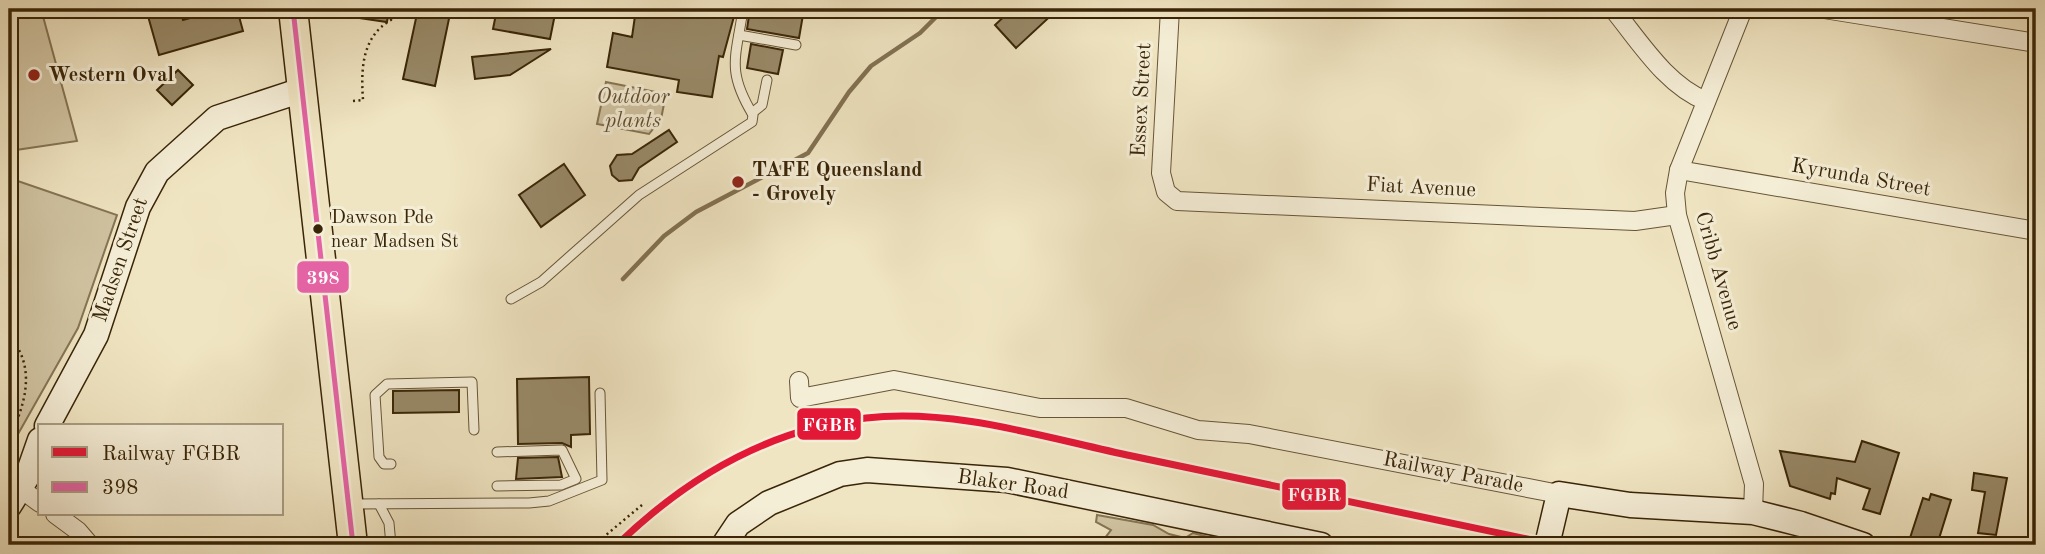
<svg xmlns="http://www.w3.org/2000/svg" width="2045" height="554" font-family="'Old Standard TT',serif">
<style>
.green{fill:#d1c4a2;stroke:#857454;stroke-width:2}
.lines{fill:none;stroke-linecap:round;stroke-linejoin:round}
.stream{stroke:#827151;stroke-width:4.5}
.building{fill:#988968;stroke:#392507;stroke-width:2}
.lane-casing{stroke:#675536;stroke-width:11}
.street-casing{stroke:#675536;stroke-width:20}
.secondary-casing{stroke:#392507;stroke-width:27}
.primary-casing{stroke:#392507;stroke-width:31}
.path{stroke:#392507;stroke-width:2.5;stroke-dasharray:2 3.5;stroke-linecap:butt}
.lane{stroke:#f5eed7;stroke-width:9}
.street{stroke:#f5eed7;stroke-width:18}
.secondary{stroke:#f5eed7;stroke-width:24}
.primary{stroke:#f0e5c2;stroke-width:28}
.bus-1-casing{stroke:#f5eed7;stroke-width:10}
.bus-1{stroke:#e463a4;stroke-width:5}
.rail-1-casing{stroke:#f5eed7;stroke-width:12}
.rail-1{stroke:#e31837;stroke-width:7}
.poi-dot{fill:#8f2418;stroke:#f5eed7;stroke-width:2.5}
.bus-dot{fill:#392507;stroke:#f5eed7;stroke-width:2.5}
.labels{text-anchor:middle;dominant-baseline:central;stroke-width:6;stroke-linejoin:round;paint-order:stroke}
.bus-label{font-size:19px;fill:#392507;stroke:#f5eed7;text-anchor:start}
.poi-label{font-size:21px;font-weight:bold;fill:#392507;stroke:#f5eed7;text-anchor:start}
.park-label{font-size:21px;font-style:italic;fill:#5f4d2e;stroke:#f5eed7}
.street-label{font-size:21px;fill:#392507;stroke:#f5eed7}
.line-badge{stroke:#f5eed7;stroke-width:2.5}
.badge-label{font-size:19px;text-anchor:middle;font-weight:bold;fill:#fff}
</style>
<rect width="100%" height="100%" fill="#f0e5c2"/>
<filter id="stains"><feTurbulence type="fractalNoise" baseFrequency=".00286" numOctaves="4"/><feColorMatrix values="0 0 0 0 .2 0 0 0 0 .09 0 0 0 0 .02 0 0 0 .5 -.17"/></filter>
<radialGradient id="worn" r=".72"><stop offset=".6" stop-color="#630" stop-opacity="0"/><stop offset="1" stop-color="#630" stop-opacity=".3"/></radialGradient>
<g class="green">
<path d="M 9,9 L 41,9 L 77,141 L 9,151 Z"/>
<path d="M 606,82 L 666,94 L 661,119 L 649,134 L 597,124 Z"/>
<path d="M 9,178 L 117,215 L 78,328 L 9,450 Z"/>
<path d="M 1097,515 L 1153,525 L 1169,534 L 1185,538 L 1193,533 L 1240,545 L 1104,545 L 1105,538 L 1111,530 L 1096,522 Z"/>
</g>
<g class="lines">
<path class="stream" d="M 623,279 L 664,236 L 696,212 L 808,153 L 849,92 L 871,66 L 920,33 L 944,9"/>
</g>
<g class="building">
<path d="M 146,9 L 180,9 L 183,20 L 222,9 L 237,9 L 243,31 L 159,55 Z"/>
<path d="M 345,9 L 389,9 L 387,22 L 345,16 Z"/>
<path d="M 418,9 L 451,9 L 435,86 L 403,79 Z"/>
<path d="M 497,9 L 556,9 L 550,39 L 493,29 Z"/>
<path d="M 636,9 L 736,9 L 723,57 L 719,56 L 712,97 L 677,92 L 679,80 L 607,67 L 613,33 L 632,37 Z"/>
<path d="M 750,9 L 804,9 L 799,38 L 747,29 Z"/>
<path d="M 1012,9 L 1058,9 L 1016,48 L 995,25 Z"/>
<path d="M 751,44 L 783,50 L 778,74 L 747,68 Z"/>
<path d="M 551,49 L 510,75 L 475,79 L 472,57 Z"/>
<path d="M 178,70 L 193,85 L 172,105 L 157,90 Z"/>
<path d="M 669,130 L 677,142 L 639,168 L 632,180 L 619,181 L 612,175 L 610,166 L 617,155 L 632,154 Z"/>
<path d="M 564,164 L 585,195 L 541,227 L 519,195 Z"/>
<path d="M 589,377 L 590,434 L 571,435 L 571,447 L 562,443 L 518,444 L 517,379 Z"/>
<path d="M 459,390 L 459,412 L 393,413 L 393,391 Z"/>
<path d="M 1862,441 L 1899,453 L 1880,514 L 1863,509 L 1870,489 L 1837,478 L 1835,494 L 1831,493 L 1830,499 L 1790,486 L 1780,451 L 1855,462 Z"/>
<path d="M 558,457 L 562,477 L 516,479 L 518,458 Z"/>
<path d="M 1974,473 L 2007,478 L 1996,535 L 1978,533 L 1985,492 L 1972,490 Z"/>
<path d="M 1931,494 L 1951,500 L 1937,545 L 1915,545 L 1917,540 L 1910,538 L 1923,498 L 1929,500 Z"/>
</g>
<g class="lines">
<defs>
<g id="lane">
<path d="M 739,35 L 796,45"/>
<path d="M 752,113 L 762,105 L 767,80"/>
<path d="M 511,299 L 541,282 L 639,195 L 752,122 L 753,115 C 726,70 736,58 743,9"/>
<path d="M 497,452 L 562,450 L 576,479 L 561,485 L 497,486"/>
<path d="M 391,464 L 384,464 L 379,457 L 375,395 L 387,384 L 472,382 L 474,430"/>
<path d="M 354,504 L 529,503 L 549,501 L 602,480 L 600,393"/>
<path d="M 379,504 L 389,523 L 391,545"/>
</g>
<g id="street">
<path d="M 1170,9 L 1161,173 L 1166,192 L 1177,201 L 1635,221 L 1677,215"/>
<path d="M 1613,9 C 1640,42 1666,85 1706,101"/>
<path d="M 1743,9 L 1679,170 L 1675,193 L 1677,215 L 1754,484 L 1753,512"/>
<path d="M 1824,9 L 2036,43"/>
<path d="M 1679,170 L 2036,231"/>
<path d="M 799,381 L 800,398 L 894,380 L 1040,408 L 1126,408 L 1198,430 L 1249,434 L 1559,494"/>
<path d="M 21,489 L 40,503"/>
<path d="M 55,514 L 78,531 L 90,545"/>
</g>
<g id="secondary">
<path d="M 47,426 L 96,335 L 138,207 L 157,172 L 217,118 L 302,90"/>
<path d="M 9,506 L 27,477 L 40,440"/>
<path d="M 724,545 L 738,524 L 769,503 L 840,474 L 867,470 L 1007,480 L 1321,545"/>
<path d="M 1547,545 L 1559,494 L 1630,505 L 1753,512 L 1801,524 L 1863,545"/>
</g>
<path id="primary" d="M 293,9 L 353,545"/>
</defs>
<use href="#lane" class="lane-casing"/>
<use href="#street" class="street-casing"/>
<use href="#secondary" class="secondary-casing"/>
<use href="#primary" class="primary-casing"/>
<g class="path">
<path d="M 353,101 L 363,100 C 361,71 361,37 391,20 L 393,9"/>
<path d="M 9,346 L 19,350 C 34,379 22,411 9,439"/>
<path d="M 594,545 L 642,505"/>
<path d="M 605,545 L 607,543"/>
</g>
<use href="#lane" class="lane"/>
<use href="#street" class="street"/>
<use href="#secondary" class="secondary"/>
<use href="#primary" class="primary"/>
<defs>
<path id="bus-1" d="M 293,9 L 353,545"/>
</defs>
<use href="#bus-1" class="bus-1-casing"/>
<use href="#bus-1" class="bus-1"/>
<defs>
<path id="rail-1" d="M 617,545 C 686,478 769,429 866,418 C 955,408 1046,438 1132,456 C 1273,486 1414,516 1556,545"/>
</defs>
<use href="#rail-1" class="rail-1-casing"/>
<use href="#rail-1" class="rail-1"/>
</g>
<g class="poi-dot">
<circle cx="34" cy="75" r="7"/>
<circle cx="738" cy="182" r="7"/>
</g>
<circle class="bus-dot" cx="318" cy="229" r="6"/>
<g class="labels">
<g class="bus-label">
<text x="331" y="218">Dawson Pde<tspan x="331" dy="24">near Madsen St</tspan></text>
</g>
<g class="poi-label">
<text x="48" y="75">Western Oval</text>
<text x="752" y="170">TAFE Queensland<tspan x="752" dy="24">- Grovely</tspan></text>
</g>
<g class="park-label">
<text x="633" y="97">Outdoor<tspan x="633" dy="24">plants</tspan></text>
</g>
<g class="street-label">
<text transform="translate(1142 100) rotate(-87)">Essex Street</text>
<text transform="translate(1861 178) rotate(10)">Kyrunda Street</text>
<text transform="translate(1421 188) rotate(3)">Fiat Avenue</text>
<text transform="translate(121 260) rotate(-71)">Madsen Street</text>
<text transform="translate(1718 271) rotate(74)">Cribb Avenue</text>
<text transform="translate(1453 473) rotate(11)">Railway Parade</text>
<text transform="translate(1013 485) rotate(8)">Blaker Road</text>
</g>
</g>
<g class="line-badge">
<rect x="296" y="260" width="54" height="34" rx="7" fill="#e463a4"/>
<rect x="796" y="407" width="66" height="34" rx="7" fill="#e31837"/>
<rect x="1281" y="478" width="66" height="33" rx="7" fill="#e31837"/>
</g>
<g class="badge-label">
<text x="323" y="284">398</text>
<text x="829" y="431">FGBR</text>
<text x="1314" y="501">FGBR</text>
</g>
<rect width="2045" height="554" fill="none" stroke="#f0e5c2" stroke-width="35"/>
<rect x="10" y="10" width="2024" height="533" fill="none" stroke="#392507" stroke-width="3.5"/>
<rect x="18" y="18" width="2010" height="519" fill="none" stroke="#392507" stroke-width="2"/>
<rect x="38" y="424" width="245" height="91" fill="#f5eed7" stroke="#aa9e84" stroke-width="2"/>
<rect x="52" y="447" width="35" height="10" fill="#e31837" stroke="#aa9e84" stroke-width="2"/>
<text x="102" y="460" font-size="21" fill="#392507">Railway FGBR</text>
<rect x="52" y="482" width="35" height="10" fill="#e463a4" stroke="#aa9e84" stroke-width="2"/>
<text x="102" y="494" font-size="21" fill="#392507">398</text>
<rect width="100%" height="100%" filter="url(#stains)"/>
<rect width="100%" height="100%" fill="url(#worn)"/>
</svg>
